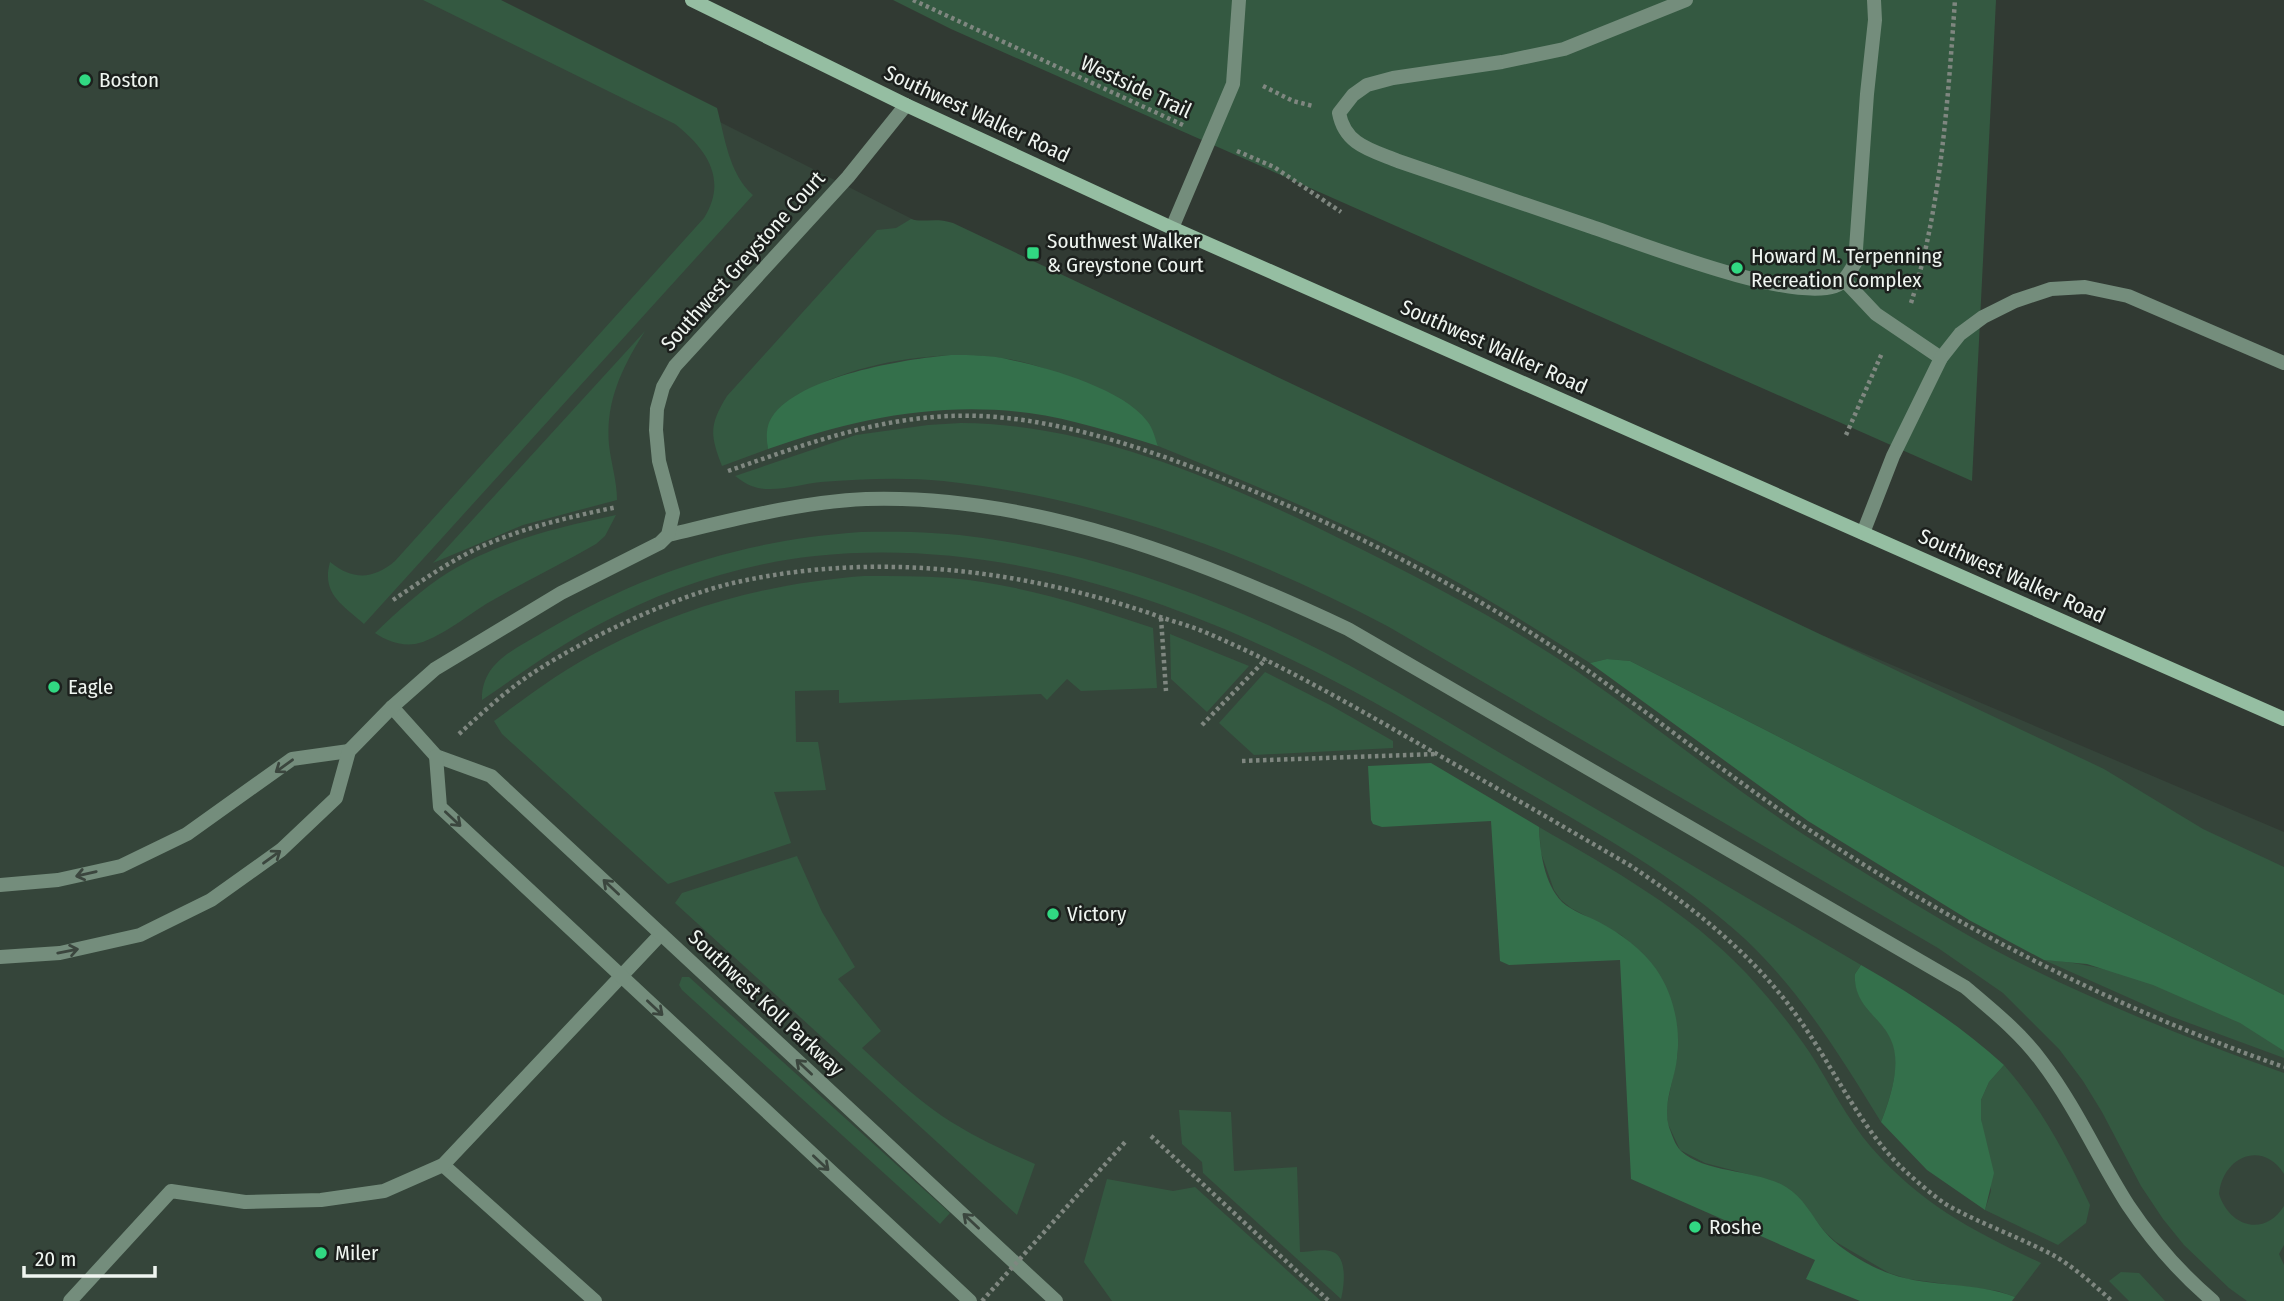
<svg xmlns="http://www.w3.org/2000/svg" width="2284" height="1301" font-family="'Fira Sans Condensed',sans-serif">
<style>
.built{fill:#35453a}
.green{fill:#345941}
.forest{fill:#34704b}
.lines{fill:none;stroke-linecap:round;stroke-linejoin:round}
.path{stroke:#7f8780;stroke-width:4.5;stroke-dasharray:3.5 3.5;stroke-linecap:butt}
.lane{stroke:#748d7c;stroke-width:14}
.street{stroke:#748d7c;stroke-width:14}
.secondary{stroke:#95bea2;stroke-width:14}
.path-bridge{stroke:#7f8780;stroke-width:4.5;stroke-dasharray:3.5 3.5;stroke-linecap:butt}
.oneway{stroke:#3b463e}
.poi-dot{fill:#31d882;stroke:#1c201d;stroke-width:2.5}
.labels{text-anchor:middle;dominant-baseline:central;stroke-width:5;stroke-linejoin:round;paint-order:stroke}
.poi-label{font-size:21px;fill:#eff5f0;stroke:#1c201d;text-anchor:start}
.street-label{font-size:21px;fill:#eff5f0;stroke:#1c201d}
</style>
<rect width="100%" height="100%" fill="#313a33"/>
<path class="built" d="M 0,0 L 478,0 L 916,221 L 927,223 L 1821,642 L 1824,636 L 2284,832 L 2284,1301 L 0,1301 Z"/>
<g class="green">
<path d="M 423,0 L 501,0 L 717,108 C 725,138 729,174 753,195 L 364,624 C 343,605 321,594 330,562 C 352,580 373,580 395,561 L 704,218 C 728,180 707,149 675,124 Z"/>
<path d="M 893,0 L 1996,0 L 1972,481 L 951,29 Z"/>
<path d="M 911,219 C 922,223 936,217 953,223 L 2104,769 L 2203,829 L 2284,867 L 2284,995 L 1630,661 L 1607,659 L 1590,663 C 1540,632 1491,600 1439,572 C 1348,524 1253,484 1158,446 L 1154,436 C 1130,421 1106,406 1082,391 C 1070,384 1058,374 1045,369 C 980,343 868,356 807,391 C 794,398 777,427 767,440 L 768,449 L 722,466 C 710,435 709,425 727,396 L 877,230 L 896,228 Z"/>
<path d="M 645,331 C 623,366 605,401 609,445 C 611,463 617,481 617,500 L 523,525 L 433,563 Z"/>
<path d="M 961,423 C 1098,424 1236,487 1357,547 C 1433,585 1508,624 1578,672 C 1662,730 1741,796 1828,850 C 1881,883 1934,917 1989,947 C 2083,997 2183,1037 2284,1073 L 2284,1174 C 2263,1140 2223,1156 2219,1194 C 2229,1226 2264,1238 2284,1206 L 2284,1245 L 2279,1254 L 2284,1265 L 2284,1301 L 2247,1301 L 2229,1288 L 2184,1245 L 2163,1219 L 2141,1186 L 2102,1112 L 2083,1081 L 2059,1049 L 2003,993 L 1938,948 L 1389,627 C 1249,553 1101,498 943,481 C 903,477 861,479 821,482 C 801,484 778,492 758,488 C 749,486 742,481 735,476 L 856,435 L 928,425 Z"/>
<path d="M 616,515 L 605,536 L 596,544 C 560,565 522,583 486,604 C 467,616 437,640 415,644 C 400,646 387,641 375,633 C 398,611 422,589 449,572 C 500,541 559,527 616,515 Z"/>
<path d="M 861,532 C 902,531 943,532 983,538 C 1101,555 1218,598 1324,652 C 1394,688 1462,731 1531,771 C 1641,835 1751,900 1861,965 L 1855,974 C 1854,1007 1881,1016 1892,1040 C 1902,1064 1890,1099 1881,1122 C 1841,1057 1801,992 1745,939 C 1674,874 1590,829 1508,781 C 1452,748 1396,713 1338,683 C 1179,599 997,537 815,556 C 740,564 664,589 598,625 C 557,647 520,674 482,700 C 481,661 518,648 547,630 C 647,571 745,540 861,532 Z"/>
<path d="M 864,576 C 893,576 921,576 950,578 C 1019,584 1088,606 1153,628 L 1157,688 L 1081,691 L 1067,679 L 1047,700 L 1041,694 L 839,703 L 839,690 L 795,691 L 796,742 L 818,742 L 826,790 L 774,792 L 791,843 L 668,884 L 502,734 L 494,721 C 529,695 565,668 605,648 C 687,605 772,583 864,576 Z"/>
<path d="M 1170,634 L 1249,666 L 1207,712 L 1171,679 Z"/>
<path d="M 1265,672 L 1330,705 L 1393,741 L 1393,748 L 1254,755 L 1219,723 Z"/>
<path d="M 1539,827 C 1612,869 1688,911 1747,974 C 1770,999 1791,1025 1810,1053 C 1830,1084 1847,1119 1871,1147 C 1922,1205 1973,1231 2041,1263 L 2015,1297 L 1998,1291 L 1908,1279 L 1889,1273 L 1836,1242 L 1825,1232 L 1798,1198 L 1770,1180 L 1705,1163 L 1680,1150 L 1668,1124 L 1666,1110 L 1678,1053 L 1678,1037 L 1638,950 L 1621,935 L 1571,908 L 1561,900 L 1554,890 L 1541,853 Z"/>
<path d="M 797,856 L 822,912 L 855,967 L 838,979 L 881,1031 L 862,1048 C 888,1072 913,1096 942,1116 C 972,1136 1003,1150 1035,1164 L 1017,1215 L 675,903 L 682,893 Z"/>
<path d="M 2044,960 C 2121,964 2222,1005 2284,1051 L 2284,1058 L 2170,1016 Z"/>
<path d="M 682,977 L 689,977 L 950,1213 L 940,1224 L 682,990 L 679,985 Z"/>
<path d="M 2004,1065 C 2041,1107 2066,1154 2090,1205 L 2086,1223 L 2058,1245 L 1985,1210 L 1991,1191 L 1981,1119 L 1981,1100 L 1989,1082 Z"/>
<path d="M 1179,1110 L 1231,1112 L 1234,1171 L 1297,1167 L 1300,1252 C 1309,1252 1325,1248 1333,1252 C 1348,1258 1344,1287 1341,1299 L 1203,1173 L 1202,1162 L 1182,1144 Z"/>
<path d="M 1107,1179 L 1173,1191 L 1195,1187 L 1321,1301 L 1112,1301 L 1084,1262 Z"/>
<path d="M 2121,1272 L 2139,1273 L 2165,1301 L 2129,1301 L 2109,1281 Z"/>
</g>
<g class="forest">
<path d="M 951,355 C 971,355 991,355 1011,360 C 1049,368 1123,389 1147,421 C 1153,428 1155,438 1158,446 C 1116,433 1072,419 1029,413 C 937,401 854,419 768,449 C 766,438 766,426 772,417 C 799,376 905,359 951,355 Z"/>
<path d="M 1607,659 L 1630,661 L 2284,995 L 2284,1051 L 2240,1023 L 2153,985 L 2087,964 L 2044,960 L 1969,920 L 1808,821 L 1590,663 Z"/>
<path d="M 1431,763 L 1539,827 C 1540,852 1544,883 1562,902 C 1572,911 1587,916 1599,922 C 1620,933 1643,950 1656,969 C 1675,996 1682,1033 1676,1065 C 1672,1086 1663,1106 1669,1127 C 1672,1135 1675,1145 1681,1151 C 1706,1174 1757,1169 1786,1187 C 1803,1197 1812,1216 1824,1231 C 1839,1249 1868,1266 1891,1274 C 1930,1288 1974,1281 2015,1297 L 2012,1301 L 1860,1301 L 1806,1279 L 1815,1260 L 1631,1179 L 1620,960 L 1509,965 L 1500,961 L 1491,821 L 1382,827 L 1373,824 L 1371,820 L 1368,766 Z"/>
<path d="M 1861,965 C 1913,995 1959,1024 2004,1065 L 1989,1082 L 1981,1100 L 1981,1119 L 1994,1173 L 1985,1210 L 1927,1170 L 1881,1122 C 1890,1099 1902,1064 1891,1040 C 1881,1016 1853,1007 1855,974 Z"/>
</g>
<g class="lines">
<g class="path">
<path d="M 913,0 L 1185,126"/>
<path d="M 1263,86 L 1293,101 L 1313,106"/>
<path d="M 1237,151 L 1274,167 L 1341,212"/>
<path d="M 1911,303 C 1941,209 1948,98 1955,0"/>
<path d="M 1846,435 L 1882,353"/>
<path d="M 728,471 C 811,442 892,412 981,416 C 1062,420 1140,447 1216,476 C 1316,515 1420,565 1512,621 C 1616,684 1709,764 1811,831 C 1959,928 2116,1009 2284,1067"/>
<path d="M 393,600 C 420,582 447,563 476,549 C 521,528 569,517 617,507"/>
<path d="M 1161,618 L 1166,691"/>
<path d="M 1202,725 L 1266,659"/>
<path d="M 459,734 C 484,711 510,687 539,669 C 591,636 673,597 733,583 C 872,551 1019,569 1152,614 C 1170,621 1189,625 1207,633 C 1287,667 1360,710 1435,753 C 1500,790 1566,828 1631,866 C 1694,908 1755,956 1799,1019 C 1832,1065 1861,1129 1902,1168 C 1915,1180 1932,1195 1947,1205 C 1981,1224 2019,1237 2053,1255 C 2074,1267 2094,1285 2112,1301"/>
<path d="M 1242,761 L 1436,754"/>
<path d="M 1151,1136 L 1329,1301"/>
</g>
<g class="lane">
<path d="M 1686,0 L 1564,49 L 1502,62 L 1393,78 L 1367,85 L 1353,95 L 1339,113 C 1345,145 1371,150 1398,161 C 1461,183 1525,204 1589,226 C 1640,243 1788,302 1835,286 C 1845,283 1850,271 1855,263 L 1867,94 L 1875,20 L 1874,0"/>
<path d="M 1172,228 L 1233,84 L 1239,0"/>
<path d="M 1844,280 L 1876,314 L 1941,358"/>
<path d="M 1863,533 L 1893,456 L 1941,358 L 1960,334 L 1983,317 L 2015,301 L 2051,289 L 2085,287 L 2128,296 L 2284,363"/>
<path d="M 668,535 C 732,520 799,502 866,499 C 1033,494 1199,559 1348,629 L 1965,987 C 1992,1010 2021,1033 2042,1062 C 2076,1107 2098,1158 2128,1205 C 2152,1241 2180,1273 2213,1301"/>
<path d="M 443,1165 L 595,1301"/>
<path d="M 70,1301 L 171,1191 L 245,1202 L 321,1200 L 384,1191 L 443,1165 L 661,934"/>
</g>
<g class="street">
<path d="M 392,707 L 436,756 L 491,776 L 1056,1301"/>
<path d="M 436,756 L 440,807 L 970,1301"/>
<path d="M 0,885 L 58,880 L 121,866 L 187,834 L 292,759 L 349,751"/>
<path d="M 0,957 L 60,953 L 140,935 L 211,900 L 281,850 L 336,798 L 349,751 L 392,707 L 435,669 L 561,593 L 660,543 L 668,535 L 673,513 L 659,461 L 656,430 L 657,409 L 663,387 L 675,366 L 848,177 L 906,105"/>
</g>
<path class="secondary" d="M 692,0 L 906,105 L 1172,228 L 2284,719"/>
<path class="path-bridge" d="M 982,1301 L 1127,1140"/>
</g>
<defs><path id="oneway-shaft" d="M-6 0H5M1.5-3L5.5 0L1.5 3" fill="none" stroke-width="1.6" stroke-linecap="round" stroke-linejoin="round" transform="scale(1.75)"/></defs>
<g class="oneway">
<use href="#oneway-shaft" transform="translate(284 766) rotate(144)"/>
<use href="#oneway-shaft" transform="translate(453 819) rotate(43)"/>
<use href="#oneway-shaft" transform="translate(272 857) rotate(-36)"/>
<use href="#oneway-shaft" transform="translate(86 874) rotate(167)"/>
<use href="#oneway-shaft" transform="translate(611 887) rotate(-137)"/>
<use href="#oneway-shaft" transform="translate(68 951) rotate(-11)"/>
<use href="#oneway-shaft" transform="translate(655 1008) rotate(43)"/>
<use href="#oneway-shaft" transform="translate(804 1067) rotate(-137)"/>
<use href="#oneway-shaft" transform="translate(821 1163) rotate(43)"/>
<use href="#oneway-shaft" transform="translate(971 1221) rotate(-137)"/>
</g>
<g class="poi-dot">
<circle cx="85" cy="80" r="7"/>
<rect x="1026" y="246" width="14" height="14" rx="3.5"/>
<circle cx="1737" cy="268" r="7"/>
<circle cx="54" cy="687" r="7"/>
<circle cx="1053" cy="914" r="7"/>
<circle cx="1695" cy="1227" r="7"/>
<circle cx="321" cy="1253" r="7"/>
</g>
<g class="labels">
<g class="poi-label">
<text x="99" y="80">Boston</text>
<text x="1047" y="241">Southwest Walker<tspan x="1047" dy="24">&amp; Greystone Court</tspan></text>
<text x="1751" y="256">Howard M. Terpenning<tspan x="1751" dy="24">Recreation Complex</tspan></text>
<text x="68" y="687">Eagle</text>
<text x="1067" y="914">Victory</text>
<text x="1709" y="1227">Roshe</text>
<text x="335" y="1253">Miler</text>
</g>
<g class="street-label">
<text transform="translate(1136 87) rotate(25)">Westside Trail</text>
<text transform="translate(977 114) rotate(25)">Southwest Walker Road</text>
<text transform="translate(743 261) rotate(-48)">Southwest Greystone Court</text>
<text transform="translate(1494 347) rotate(24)">Southwest Walker Road</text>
<text transform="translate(2012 576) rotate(24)">Southwest Walker Road</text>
<text transform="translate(766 1003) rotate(43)">Southwest Koll Parkway</text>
</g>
</g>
<path d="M24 1266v10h131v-10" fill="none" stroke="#eff5f0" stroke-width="3.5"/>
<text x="35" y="1266" font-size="21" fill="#eff5f0" stroke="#1c201d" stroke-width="5" paint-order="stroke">20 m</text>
</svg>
